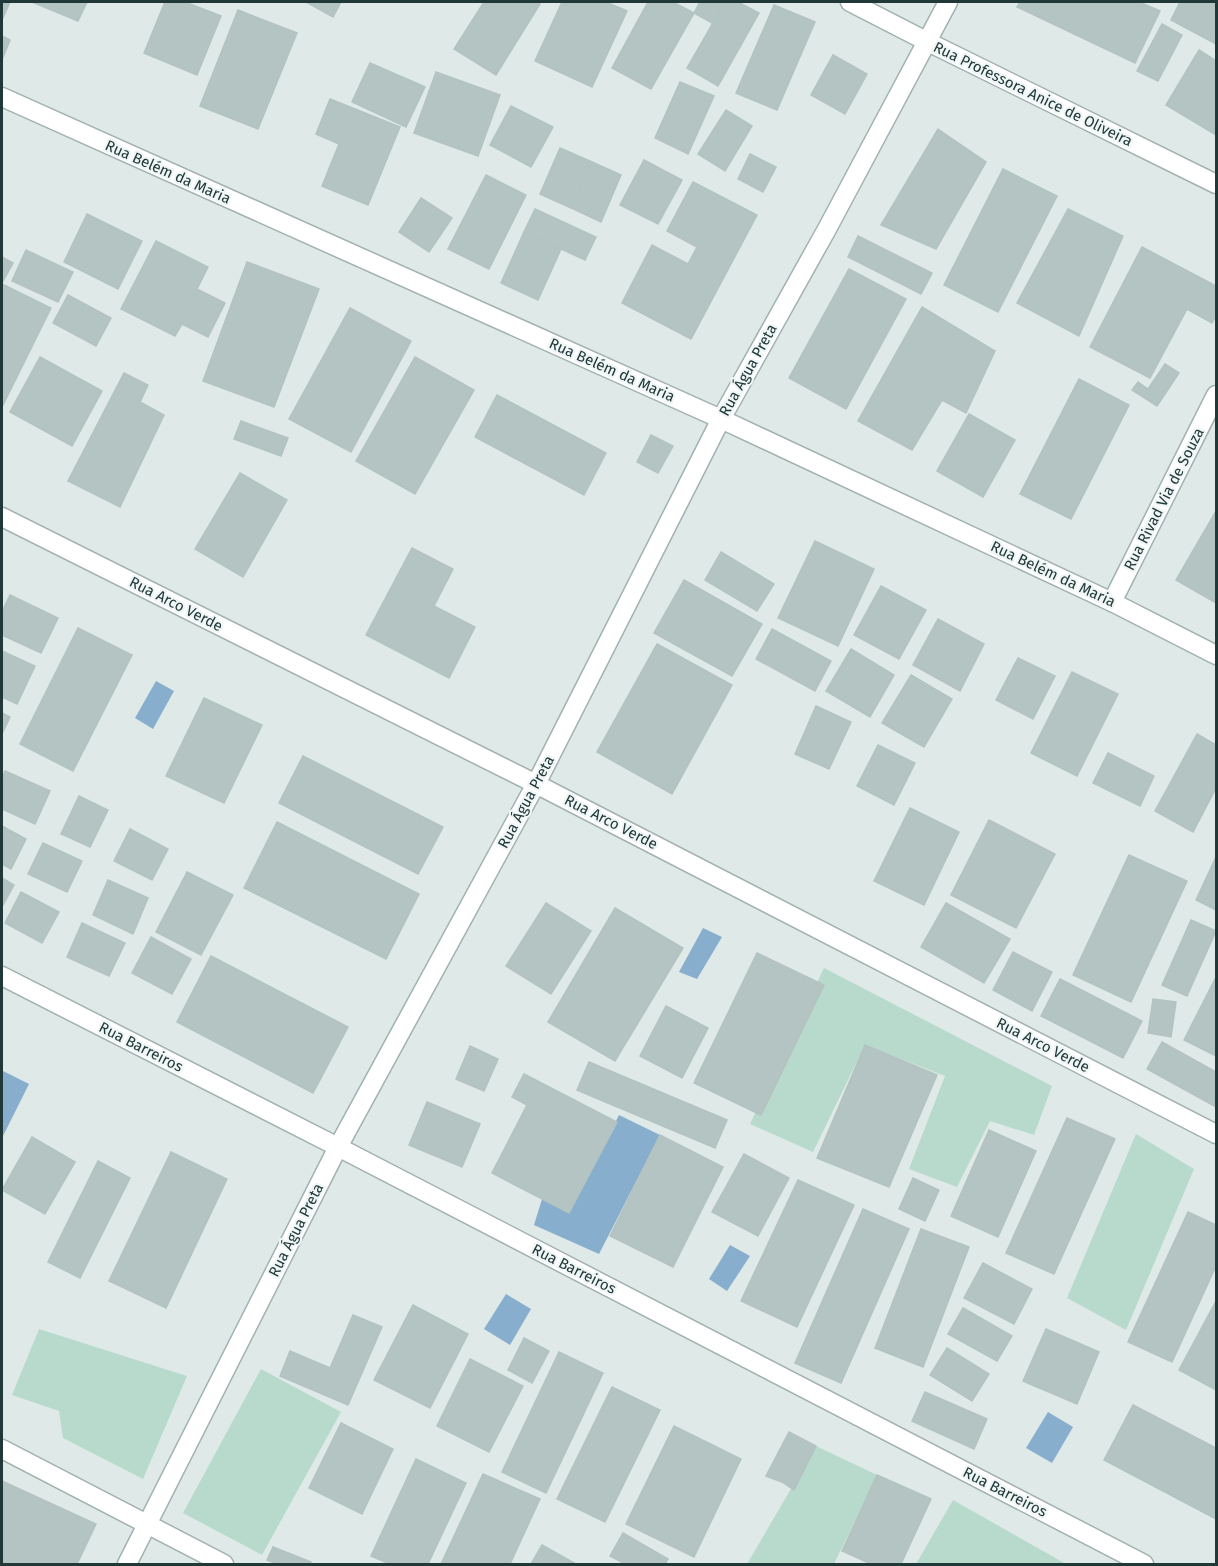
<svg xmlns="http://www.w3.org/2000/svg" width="1218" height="1566" font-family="'Fira Sans',sans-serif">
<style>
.green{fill:#b8dacc}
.water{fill:#88aecd}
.building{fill:#b4c4c2;stroke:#b2c3c1;stroke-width:1.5}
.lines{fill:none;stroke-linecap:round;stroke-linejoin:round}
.minor-casing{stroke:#a2b1b0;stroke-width:21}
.minor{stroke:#fff;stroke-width:18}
.labels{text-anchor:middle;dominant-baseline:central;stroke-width:4.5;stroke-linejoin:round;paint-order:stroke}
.street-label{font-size:15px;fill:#213839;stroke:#eff6f5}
</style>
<rect width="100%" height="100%" fill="#dfeae8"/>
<g class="green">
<path d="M 824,968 L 1052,1086 L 1034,1135 L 990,1121 L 957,1187 L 909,1169 L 945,1076 L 865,1045 L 813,1152 L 750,1124 Z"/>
<path d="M 1136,1134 L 1194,1169 L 1126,1330 L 1067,1298 Z"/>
<path d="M 39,1329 L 187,1376 L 143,1479 L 63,1438 L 59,1411 L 12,1395 Z"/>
<path d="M 261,1369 L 341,1412 L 262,1555 L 183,1513 Z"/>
<path d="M 816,1446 L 877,1475 L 834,1564 L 747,1564 Z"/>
<path d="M 953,1500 L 1066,1564 L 916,1564 Z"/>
</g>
<g class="water">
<path d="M 156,681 L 174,691 L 153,729 L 135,718 Z"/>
<path d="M 703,928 L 722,937 L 697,979 L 679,972 Z"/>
<path d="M 3,1071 L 29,1084 L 2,1138 L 2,1074 Z"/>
<path d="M 619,1115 L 660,1135 L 599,1254 L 534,1225 L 542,1199 L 569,1212 Z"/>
<path d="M 730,1245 L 750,1256 L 727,1291 L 709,1279 Z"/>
<path d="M 506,1294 L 531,1309 L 510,1345 L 484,1329 Z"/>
<path d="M 1048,1412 L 1073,1427 L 1052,1463 L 1026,1448 Z"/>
</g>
<g class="building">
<path d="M 2,2 L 10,2 L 2,20 Z"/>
<path d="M 32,2 L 87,2 L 78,21 Z"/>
<path d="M 165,2 L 185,2 L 221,16 L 197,75 L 144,53 Z"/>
<path d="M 306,2 L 341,2 L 333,17 Z"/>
<path d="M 484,2 L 536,2 L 540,4 L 496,75 L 454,49 Z"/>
<path d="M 562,2 L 606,2 L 627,11 L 592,87 L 535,61 Z"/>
<path d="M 648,2 L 673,2 L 694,13 L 651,89 L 612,68 Z"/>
<path d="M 700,2 L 725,2 L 712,23 L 694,13 Z"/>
<path d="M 725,2 L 738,2 L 759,13 L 718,86 L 687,68 Z"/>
<path d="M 1020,2 L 1139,2 L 1160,11 L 1135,63 L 1017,7 Z"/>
<path d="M 1180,2 L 1216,2 L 1216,44 L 1171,20 Z"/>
<path d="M 774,5 L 815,22 L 777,110 L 736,93 Z"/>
<path d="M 238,10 L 297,33 L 258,129 L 200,106 Z"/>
<path d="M 1162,24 L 1182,35 L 1158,81 L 1137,71 Z"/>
<path d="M 2,36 L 10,40 L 2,60 Z"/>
<path d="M 1199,50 L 1216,61 L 1216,135 L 1166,105 Z"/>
<path d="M 833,55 L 867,74 L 845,114 L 811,95 Z"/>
<path d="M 370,63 L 425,87 L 406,127 L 352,102 Z"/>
<path d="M 436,72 L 500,95 L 478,156 L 414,133 Z"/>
<path d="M 680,82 L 714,96 L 688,154 L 655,138 Z"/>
<path d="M 330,99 L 400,127 L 368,205 L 322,186 L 339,144 L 316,134 Z"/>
<path d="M 511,106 L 553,127 L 531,167 L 490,145 Z"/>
<path d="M 726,110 L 752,126 L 725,171 L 698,154 Z"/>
<path d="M 938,129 L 986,162 L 936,249 L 881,225 Z"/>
<path d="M 560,148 L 592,162 L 571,208 L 540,194 Z"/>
<path d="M 750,154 L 776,167 L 763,192 L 738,179 Z"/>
<path d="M 644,160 L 682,180 L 658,224 L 620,205 Z"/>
<path d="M 592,162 L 621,175 L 601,222 L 571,208 Z"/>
<path d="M 1003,169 L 1057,196 L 998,312 L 944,285 Z"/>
<path d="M 486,175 L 526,195 L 489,269 L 448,249 Z"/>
<path d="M 693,182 L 757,215 L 691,339 L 622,303 L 652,245 L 688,264 L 697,247 L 667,231 Z"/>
<path d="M 421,198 L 452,218 L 429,252 L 399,232 Z"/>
<path d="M 535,209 L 596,237 L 585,260 L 524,232 Z"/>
<path d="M 1068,209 L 1123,236 L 1079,336 L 1017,303 Z"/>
<path d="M 87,214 L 142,241 L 118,289 L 64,262 Z"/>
<path d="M 524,232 L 561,249 L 538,300 L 501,283 Z"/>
<path d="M 858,236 L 932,273 L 921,294 L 848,257 Z"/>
<path d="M 156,241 L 208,267 L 197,289 L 225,303 L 208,337 L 182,324 L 175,336 L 121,309 Z"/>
<path d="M 1142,247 L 1216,286 L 1216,315 L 1212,323 L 1187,309 L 1150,378 L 1090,347 Z"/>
<path d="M 26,250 L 73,272 L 58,302 L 12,281 Z"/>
<path d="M 2,257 L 13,263 L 2,283 Z"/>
<path d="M 247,262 L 319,289 L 274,407 L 203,381 Z"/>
<path d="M 849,269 L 906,299 L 846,409 L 789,378 Z"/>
<path d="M 2,284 L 51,308 L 3,405 L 2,404 Z"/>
<path d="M 68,295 L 111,318 L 96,346 L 53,323 Z"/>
<path d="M 922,307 L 995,351 L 966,413 L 942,400 L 912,450 L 858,421 Z"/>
<path d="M 350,308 L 411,341 L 351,452 L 289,419 Z"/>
<path d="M 40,357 L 102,391 L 72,446 L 10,412 Z"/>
<path d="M 415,357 L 474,390 L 415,494 L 356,461 Z"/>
<path d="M 1165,364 L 1179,373 L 1157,406 L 1132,390 L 1138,382 L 1148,389 Z"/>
<path d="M 124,373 L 148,385 L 140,402 L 164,415 L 120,507 L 68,481 Z"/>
<path d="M 1079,379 L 1129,405 L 1071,519 L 1020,494 Z"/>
<path d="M 497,395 L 606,453 L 584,495 L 475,437 Z"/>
<path d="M 969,414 L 1015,440 L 983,497 L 937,471 Z"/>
<path d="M 241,421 L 288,438 L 281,456 L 234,439 Z"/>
<path d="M 651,435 L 673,446 L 658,473 L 637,462 Z"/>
<path d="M 240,473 L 287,500 L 243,577 L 195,549 Z"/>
<path d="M 1216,511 L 1216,603 L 1176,580 Z"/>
<path d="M 815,541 L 874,569 L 838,646 L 778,618 Z"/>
<path d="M 412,548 L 453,569 L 434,606 L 475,627 L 449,678 L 366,635 Z"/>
<path d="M 721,552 L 774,584 L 757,611 L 705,580 Z"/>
<path d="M 684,580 L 762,624 L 732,676 L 654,633 Z"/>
<path d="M 881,586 L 926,610 L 899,659 L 854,635 Z"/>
<path d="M 10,595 L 58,618 L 41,653 L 2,635 L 2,612 Z"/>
<path d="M 938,619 L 984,644 L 960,691 L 913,665 Z"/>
<path d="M 78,628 L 132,655 L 73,771 L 20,744 Z"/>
<path d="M 772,629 L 831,661 L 815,691 L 756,659 Z"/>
<path d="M 657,644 L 732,685 L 672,794 L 597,752 Z"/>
<path d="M 851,649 L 894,675 L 870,717 L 826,691 Z"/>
<path d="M 2,651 L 35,666 L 17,704 L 2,697 Z"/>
<path d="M 1018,658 L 1055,676 L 1033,719 L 996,700 Z"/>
<path d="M 1072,672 L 1118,694 L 1077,776 L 1031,753 Z"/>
<path d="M 911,675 L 952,699 L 924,747 L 882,723 Z"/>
<path d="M 204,698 L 262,725 L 224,803 L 166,776 Z"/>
<path d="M 816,706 L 851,722 L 829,769 L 795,754 Z"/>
<path d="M 2,713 L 10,717 L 2,734 Z"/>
<path d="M 1197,734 L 1216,745 L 1216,788 L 1193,832 L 1155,811 Z"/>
<path d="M 878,745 L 915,763 L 894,805 L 857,786 Z"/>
<path d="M 1108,753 L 1154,776 L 1140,806 L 1093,783 Z"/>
<path d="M 303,756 L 443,827 L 418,874 L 279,803 Z"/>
<path d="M 5,771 L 50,791 L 35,824 L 2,809 L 2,779 Z"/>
<path d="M 79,796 L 108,810 L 90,847 L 61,834 Z"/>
<path d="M 910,808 L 959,832 L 924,905 L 874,881 Z"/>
<path d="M 989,820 L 1055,854 L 1016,928 L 951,895 Z"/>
<path d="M 277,822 L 419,894 L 386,959 L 244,888 Z"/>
<path d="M 2,826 L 26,839 L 11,869 L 2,864 Z"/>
<path d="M 130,829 L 168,849 L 152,880 L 114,861 Z"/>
<path d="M 43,843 L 82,861 L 67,892 L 28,874 Z"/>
<path d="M 1129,855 L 1187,881 L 1131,1002 L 1073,975 Z"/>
<path d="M 1216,857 L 1216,910 L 1196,900 Z"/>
<path d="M 187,872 L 233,895 L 201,955 L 156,932 Z"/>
<path d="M 2,878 L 14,885 L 2,907 Z"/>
<path d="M 108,880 L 148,898 L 133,934 L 93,915 Z"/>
<path d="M 21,892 L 59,912 L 42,943 L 5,923 Z"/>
<path d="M 546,903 L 591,931 L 551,994 L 506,966 Z"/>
<path d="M 946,903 L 1010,939 L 984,983 L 921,947 Z"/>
<path d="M 615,908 L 683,948 L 615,1061 L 548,1022 Z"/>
<path d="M 1191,920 L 1216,931 L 1187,996 L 1162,985 Z"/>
<path d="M 82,923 L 125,943 L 109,976 L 67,957 Z"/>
<path d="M 151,937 L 191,959 L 172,994 L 132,973 Z"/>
<path d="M 1013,952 L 1052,972 L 1032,1011 L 993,990 Z"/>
<path d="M 757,953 L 824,985 L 761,1115 L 694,1083 Z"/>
<path d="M 211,956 L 348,1027 L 313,1093 L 177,1022 Z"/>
<path d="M 1216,977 L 1216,1056 L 1184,1040 Z"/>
<path d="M 1060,979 L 1142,1021 L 1123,1058 L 1041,1016 Z"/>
<path d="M 1153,999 L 1176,1002 L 1171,1037 L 1148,1033 Z"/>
<path d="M 666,1006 L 708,1028 L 682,1078 L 640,1056 Z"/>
<path d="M 1162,1042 L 1216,1072 L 1216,1107 L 1147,1069 Z"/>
<path d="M 865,1045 L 937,1075 L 889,1187 L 817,1158 Z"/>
<path d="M 470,1046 L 498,1059 L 484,1091 L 456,1079 Z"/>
<path d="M 589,1062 L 727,1120 L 715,1148 L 577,1090 Z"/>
<path d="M 524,1074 L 617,1122 L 569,1213 L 492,1173 L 527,1105 L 512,1097 Z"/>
<path d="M 427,1102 L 480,1124 L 462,1167 L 409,1145 Z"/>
<path d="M 1067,1118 L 1115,1139 L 1054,1274 L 1006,1253 Z"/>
<path d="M 989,1130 L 1036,1151 L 998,1237 L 951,1216 Z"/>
<path d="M 660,1135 L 723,1167 L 673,1267 L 610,1236 Z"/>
<path d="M 32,1137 L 75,1162 L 45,1214 L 2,1190 Z"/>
<path d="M 171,1152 L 227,1179 L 166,1308 L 109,1281 Z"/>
<path d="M 744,1154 L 789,1178 L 758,1236 L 712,1212 Z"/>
<path d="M 98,1161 L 130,1178 L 80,1278 L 48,1262 Z"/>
<path d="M 913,1178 L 939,1190 L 925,1221 L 899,1209 Z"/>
<path d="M 798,1180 L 854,1205 L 797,1327 L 741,1301 Z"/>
<path d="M 863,1209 L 909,1229 L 841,1383 L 795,1363 Z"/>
<path d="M 1188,1212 L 1216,1225 L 1216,1266 L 1172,1362 L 1128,1342 Z"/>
<path d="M 921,1229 L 969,1247 L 923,1367 L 875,1348 Z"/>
<path d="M 983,1263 L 1032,1289 L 1014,1324 L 964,1298 Z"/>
<path d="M 1216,1301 L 1216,1390 L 1179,1370 Z"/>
<path d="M 413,1305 L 468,1334 L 430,1408 L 374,1380 Z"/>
<path d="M 963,1308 L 1012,1336 L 997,1361 L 948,1334 Z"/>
<path d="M 353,1315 L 382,1327 L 348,1405 L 280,1376 L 290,1351 L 330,1368 Z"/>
<path d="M 1046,1329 L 1099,1352 L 1077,1404 L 1023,1381 Z"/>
<path d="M 524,1338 L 549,1351 L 532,1383 L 508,1370 Z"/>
<path d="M 947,1348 L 989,1374 L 972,1401 L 930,1375 Z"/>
<path d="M 559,1352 L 603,1373 L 546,1493 L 502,1472 Z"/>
<path d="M 470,1359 L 523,1386 L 489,1452 L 437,1426 Z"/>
<path d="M 612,1387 L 660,1410 L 605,1522 L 557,1499 Z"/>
<path d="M 925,1392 L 987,1419 L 974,1449 L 912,1421 Z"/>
<path d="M 1133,1405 L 1216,1448 L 1216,1519 L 1104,1460 Z"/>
<path d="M 341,1423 L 393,1449 L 362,1514 L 309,1488 Z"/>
<path d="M 674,1426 L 741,1459 L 694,1557 L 626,1524 Z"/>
<path d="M 789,1432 L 816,1446 L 794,1490 L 782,1482 L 766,1476 Z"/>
<path d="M 416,1459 L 466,1483 L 428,1564 L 390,1564 L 371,1556 Z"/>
<path d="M 483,1474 L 540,1499 L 510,1564 L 441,1564 Z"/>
<path d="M 877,1475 L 931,1499 L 901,1564 L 871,1564 L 842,1551 Z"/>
<path d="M 2,1481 L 96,1524 L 77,1564 L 2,1564 Z"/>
<path d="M 623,1533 L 668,1559 L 665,1564 L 625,1564 L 610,1556 Z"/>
<path d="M 542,1545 L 576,1564 L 531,1564 Z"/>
<path d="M 273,1547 L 311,1562 L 310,1564 L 278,1564 L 267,1560 Z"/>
</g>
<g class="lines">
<defs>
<g id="minor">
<path d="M 850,2 L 926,41 L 1216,184"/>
<path d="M 2,97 L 721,419 L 1112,602 L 1216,655"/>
<path d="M 2,517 L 536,784 L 1216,1134"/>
<path d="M 1112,602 L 1216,395"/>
<path d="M 2,976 L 338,1147 L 1144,1564"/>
<path d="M 2,1449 L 224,1564"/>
<path d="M 127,1564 L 338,1147 L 536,784 L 721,419 L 827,229 L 948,2"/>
</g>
</defs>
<use href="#minor" class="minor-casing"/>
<use href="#minor" class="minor"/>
</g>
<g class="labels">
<g class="street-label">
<text transform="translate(1033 94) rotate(26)">Rua Professora Anice de Oliveira</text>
<text transform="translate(168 172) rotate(24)">Rua Belém da Maria</text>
<text transform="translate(612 370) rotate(24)">Rua Belém da Maria</text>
<text transform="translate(748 370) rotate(-61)">Rua Água Preta</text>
<text transform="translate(1164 499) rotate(-63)">Rua Rivad Via de Souza</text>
<text transform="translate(1053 574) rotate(25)">Rua Belém da Maria</text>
<text transform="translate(176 604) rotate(27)">Rua Arco Verde</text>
<text transform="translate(526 802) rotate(-62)">Rua Água Preta</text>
<text transform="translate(611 822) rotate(27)">Rua Arco Verde</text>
<text transform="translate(1043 1045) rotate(27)">Rua Arco Verde</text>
<text transform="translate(141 1047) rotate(27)">Rua Barreiros</text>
<text transform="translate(296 1230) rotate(-63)">Rua Água Preta</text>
<text transform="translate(574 1269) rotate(27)">Rua Barreiros</text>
<text transform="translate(1005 1492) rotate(27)">Rua Barreiros</text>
</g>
</g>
<rect width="1218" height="1566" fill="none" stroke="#213839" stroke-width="6"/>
</svg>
